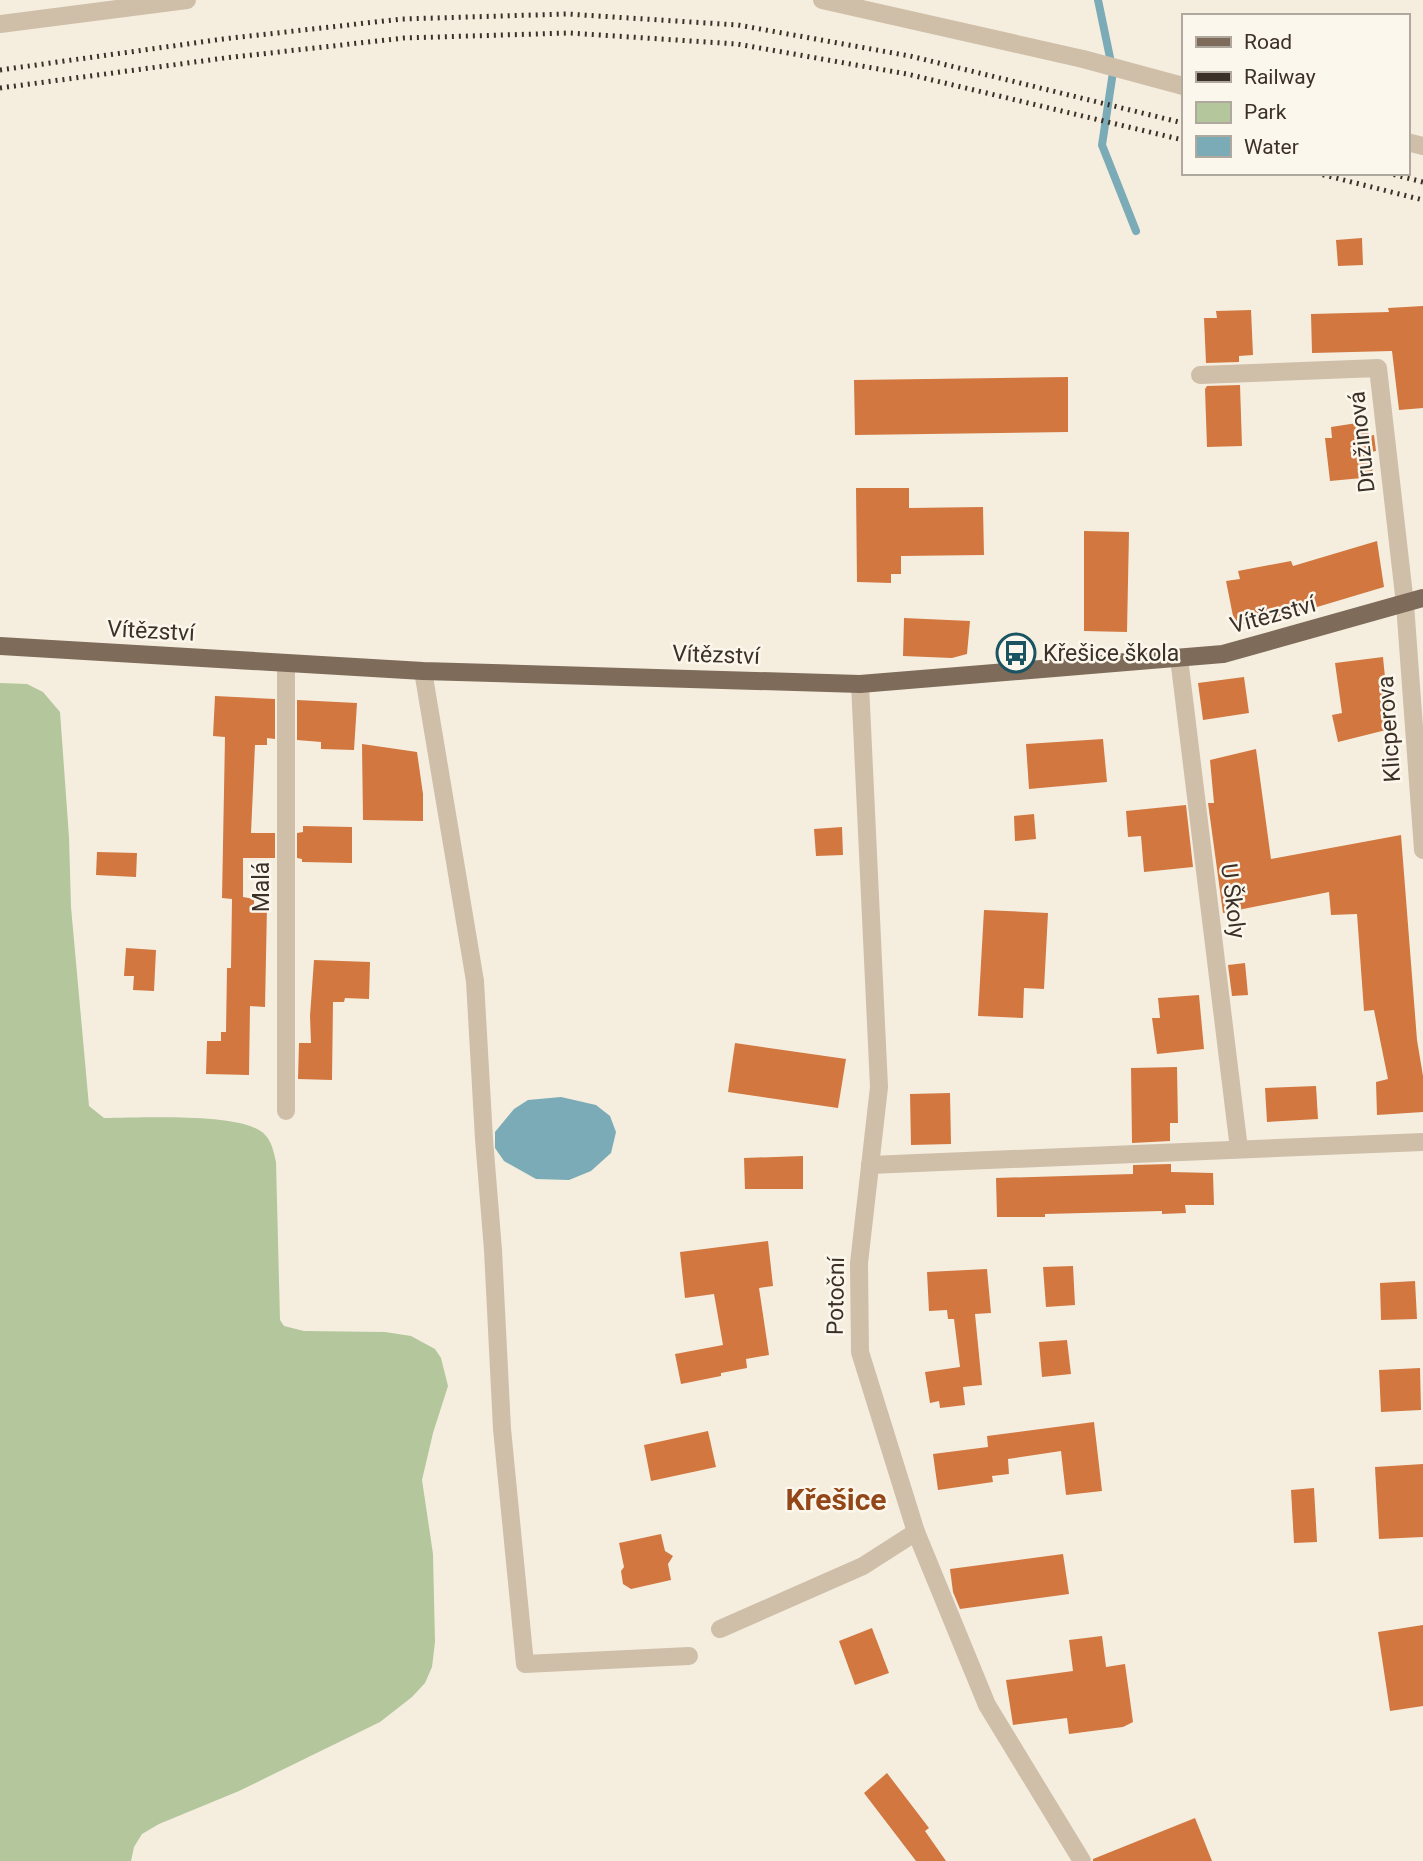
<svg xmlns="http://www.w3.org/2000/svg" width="1423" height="1861" font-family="Roboto,sans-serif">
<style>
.green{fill:#b3c69c}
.water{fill:#7aabb6}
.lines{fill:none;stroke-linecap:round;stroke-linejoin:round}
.stream{stroke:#7aabb6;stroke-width:8}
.building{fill:#d27740}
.minor{stroke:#cfbfa9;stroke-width:18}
.major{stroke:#7f6b59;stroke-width:18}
.rail{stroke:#3c3129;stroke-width:5;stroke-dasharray:2 5;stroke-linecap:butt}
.labels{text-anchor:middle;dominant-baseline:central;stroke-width:5;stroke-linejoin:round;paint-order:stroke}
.street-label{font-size:23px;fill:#3c3129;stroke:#fcf7ec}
.poi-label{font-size:23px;fill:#3c3129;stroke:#fcf7ec;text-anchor:start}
.district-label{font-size:30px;font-weight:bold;fill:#934719;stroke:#fcf7ec}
</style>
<rect width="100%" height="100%" fill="#f5eedf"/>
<path class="green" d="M 0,683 L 27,684 L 43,692 L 60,712 L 69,837 L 71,907 L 89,1106 L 104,1118 C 140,1118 230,1113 259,1130 C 271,1137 273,1149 276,1162 L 280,1320 L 284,1326 L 304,1331 L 385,1332 L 411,1336 L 435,1349 L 441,1358 L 448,1386 L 433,1433 L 422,1480 L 433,1554 L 435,1642 L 432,1667 L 425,1683 L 412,1697 L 380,1722 L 239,1791 L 159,1824 L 142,1834 L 134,1847 L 131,1861 L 0,1861 Z"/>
<path class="water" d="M 561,1097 L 596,1105 L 610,1116 L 616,1132 L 611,1153 L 591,1171 L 569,1180 L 536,1179 L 504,1161 L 495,1148 L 495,1132 L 514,1109 L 528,1100 Z"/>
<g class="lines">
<path class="stream" d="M 1098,0 L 1113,72 L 1102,145 L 1136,231"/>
</g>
<g class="building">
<path d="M 1362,238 L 1363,265 L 1338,266 L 1336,240 Z"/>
<path d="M 1423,306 L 1423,408 L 1399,410 L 1392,351 L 1312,353 L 1311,314 L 1389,312 L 1388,308 Z"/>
<path d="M 1251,310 L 1253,355 L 1239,356 L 1239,362 L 1206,363 L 1204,318 L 1217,318 L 1216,311 Z"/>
<path d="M 1068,377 L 1068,432 L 855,435 L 854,380 Z"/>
<path d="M 1240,385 L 1242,446 L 1207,447 L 1205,389 L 1207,386 Z"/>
<path d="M 1357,423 L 1357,426 L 1368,425 L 1369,436 L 1374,435 L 1376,451 L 1371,452 L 1373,477 L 1330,481 L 1325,438 L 1332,438 L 1331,427 Z"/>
<path d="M 856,488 L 909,488 L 909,508 L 983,507 L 984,555 L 901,556 L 901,574 L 891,574 L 891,583 L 857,582 Z"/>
<path d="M 1084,531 L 1129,532 L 1127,632 L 1084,631 Z"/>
<path d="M 1377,541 L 1384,587 L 1307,610 L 1235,626 L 1226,581 L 1240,579 L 1238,571 L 1291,561 L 1293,566 Z"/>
<path d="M 904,618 L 970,621 L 967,654 L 952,658 L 903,656 Z"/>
<path d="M 1383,657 L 1390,729 L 1338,742 L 1332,715 L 1342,713 L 1335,663 Z"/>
<path d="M 1244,677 L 1249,713 L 1203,720 L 1198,683 Z"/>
<path d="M 215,696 L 275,699 L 275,739 L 267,738 L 267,745 L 255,745 L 251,833 L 275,833 L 275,858 L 243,858 L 243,897 L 254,899 L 254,907 L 267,906 L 265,1007 L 250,1006 L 249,1075 L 206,1074 L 207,1041 L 221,1041 L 221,1032 L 226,1032 L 227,968 L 231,968 L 232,899 L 222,898 L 225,737 L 213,736 Z"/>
<path d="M 297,700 L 357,703 L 354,750 L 321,749 L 321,742 L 297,740 Z"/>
<path d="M 1103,739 L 1107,782 L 1029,789 L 1026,744 Z"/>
<path d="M 362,744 L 417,752 L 423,794 L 423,821 L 363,820 Z"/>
<path d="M 1256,749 L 1271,859 L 1401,835 L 1417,1040 L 1423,1076 L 1423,1112 L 1377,1115 L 1376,1082 L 1388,1079 L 1374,1010 L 1364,1011 L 1357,914 L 1331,915 L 1329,892 L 1223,913 L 1208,803 L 1214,803 L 1210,760 Z"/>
<path d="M 1186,805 L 1193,867 L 1144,872 L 1141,836 L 1128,837 L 1126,811 Z"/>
<path d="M 1034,814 L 1036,839 L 1015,841 L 1014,816 Z"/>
<path d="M 303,826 L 352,827 L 352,863 L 302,862 L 302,859 L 297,858 L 297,833 L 303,832 Z"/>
<path d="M 842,827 L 843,855 L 816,856 L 814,829 Z"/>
<path d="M 97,852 L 137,853 L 136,877 L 96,875 Z"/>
<path d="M 984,910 L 1048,913 L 1044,989 L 1024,988 L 1023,1018 L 978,1016 Z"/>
<path d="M 126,948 L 156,950 L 154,991 L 133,990 L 134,976 L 124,976 Z"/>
<path d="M 314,960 L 370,962 L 369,999 L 345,998 L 344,1002 L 333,1002 L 332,1080 L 298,1079 L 299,1043 L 311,1043 L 310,1016 Z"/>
<path d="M 1245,963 L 1248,995 L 1232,996 L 1228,965 Z"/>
<path d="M 1199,995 L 1204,1049 L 1157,1054 L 1152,1018 L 1160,1018 L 1158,998 Z"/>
<path d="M 735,1043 L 846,1059 L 838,1108 L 728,1092 Z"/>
<path d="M 1177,1067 L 1178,1123 L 1170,1123 L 1170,1141 L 1132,1143 L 1131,1068 Z"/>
<path d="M 1316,1086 L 1318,1119 L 1267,1122 L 1265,1088 Z"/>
<path d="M 950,1093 L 951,1144 L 911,1145 L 910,1094 Z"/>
<path d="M 803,1156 L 803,1189 L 745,1189 L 744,1158 Z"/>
<path d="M 1171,1164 L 1171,1172 L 1213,1173 L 1214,1205 L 1185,1205 L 1186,1213 L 1162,1214 L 1162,1211 L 1045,1214 L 1045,1217 L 997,1217 L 996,1178 L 1133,1174 L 1133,1165 Z"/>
<path d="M 768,1241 L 773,1286 L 759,1288 L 769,1355 L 746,1359 L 747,1368 L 721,1373 L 721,1376 L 681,1384 L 675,1354 L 723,1345 L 714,1294 L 685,1298 L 680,1252 Z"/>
<path d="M 1073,1266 L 1075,1305 L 1046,1307 L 1043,1267 Z"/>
<path d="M 987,1269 L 991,1313 L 975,1314 L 982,1385 L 963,1387 L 965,1405 L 940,1408 L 939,1401 L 930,1403 L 925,1372 L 960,1367 L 954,1319 L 948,1319 L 947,1310 L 929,1311 L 927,1272 Z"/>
<path d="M 1415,1281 L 1417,1319 L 1381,1320 L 1380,1283 Z"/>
<path d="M 1067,1340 L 1071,1374 L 1042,1377 L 1039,1342 Z"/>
<path d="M 1420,1368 L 1421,1410 L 1381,1412 L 1379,1370 Z"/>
<path d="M 1094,1422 L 1102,1491 L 1066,1495 L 1061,1451 L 1008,1459 L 1009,1474 L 992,1476 L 993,1482 L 938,1490 L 933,1454 L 988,1447 L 987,1436 Z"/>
<path d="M 708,1431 L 716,1467 L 651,1481 L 644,1445 Z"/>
<path d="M 1423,1464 L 1423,1537 L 1379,1539 L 1375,1467 Z"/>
<path d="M 1314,1488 L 1317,1542 L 1294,1543 L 1291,1490 Z"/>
<path d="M 661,1534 L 665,1551 L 673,1556 L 668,1564 L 671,1580 L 631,1589 L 623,1584 L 621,1571 L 624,1567 L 619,1543 Z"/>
<path d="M 1063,1554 L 1069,1594 L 960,1609 L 953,1592 L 950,1569 Z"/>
<path d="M 1423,1625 L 1423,1706 L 1390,1711 L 1378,1632 Z"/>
<path d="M 872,1628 L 889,1673 L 855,1685 L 839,1641 Z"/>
<path d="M 1102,1636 L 1106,1667 L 1125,1664 L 1133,1722 L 1123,1727 L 1069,1734 L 1067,1718 L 1013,1725 L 1006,1680 L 1073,1671 L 1069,1640 Z"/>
<path d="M 887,1773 L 929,1828 L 925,1831 L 946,1861 L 916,1861 L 864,1793 Z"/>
<path d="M 1195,1818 L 1212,1861 L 1093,1861 L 1093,1859 Z"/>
</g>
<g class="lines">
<g class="minor">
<path d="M 822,0 L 1083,59 L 1183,86"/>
<path d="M 0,24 L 187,0"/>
<path d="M 1407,142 L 1423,146"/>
<path d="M 1200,375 L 1378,368 L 1405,604 L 1423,850"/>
<path d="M 1179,658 L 1239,1149"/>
<path d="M 286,663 L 286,1111"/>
<path d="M 423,671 L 475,981 L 484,1139 L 493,1250 L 502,1429 L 525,1664 L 689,1656"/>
<path d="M 860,684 L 879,1087 L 859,1263 L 860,1352 L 916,1532 L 987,1705 L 1082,1861"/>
<path d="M 870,1165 L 1423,1142"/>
<path d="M 720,1629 L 863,1566 L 916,1532"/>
</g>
<path class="major" d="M 0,646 L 423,671 L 860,684 L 1223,654 L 1423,598"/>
<g class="rail">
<path d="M 0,70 L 223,39 L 402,19 L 567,14 L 738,25 L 910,56 L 1183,123"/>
<path d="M 0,88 L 225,58 L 404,38 L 569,33 L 737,44 L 907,74 L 1183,140"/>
<path d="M 1316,173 L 1423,200"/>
<path d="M 1387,173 L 1423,182"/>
</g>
</g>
<defs>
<symbol id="bus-ring" viewBox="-11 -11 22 22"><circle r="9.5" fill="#fcf7ec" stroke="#1a5462" stroke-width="1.5"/><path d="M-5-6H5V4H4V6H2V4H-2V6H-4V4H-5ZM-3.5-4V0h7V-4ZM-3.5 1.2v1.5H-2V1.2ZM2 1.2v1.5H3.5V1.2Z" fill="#1a5462"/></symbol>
</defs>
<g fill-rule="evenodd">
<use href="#bus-ring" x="994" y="631" width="44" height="44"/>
</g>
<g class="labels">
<g class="street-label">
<text transform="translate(1362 442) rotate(-96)">Družinová</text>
<text transform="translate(1273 615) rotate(-15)">Vítězství</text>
<text transform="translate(151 631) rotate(3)">Vítězství</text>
<text transform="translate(716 655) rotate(2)">Vítězství</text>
<text transform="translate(1389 729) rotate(-94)">Klicperova</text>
<text transform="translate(261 887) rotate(-90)">Malá</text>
<text transform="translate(1233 901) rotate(83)">U Školy</text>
<text transform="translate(836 1296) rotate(-89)">Potoční</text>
</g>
<g class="poi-label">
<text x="1043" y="653">Křešice škola</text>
</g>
<g class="district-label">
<text x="836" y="1499">Křešice</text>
</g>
</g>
<rect x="1182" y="14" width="228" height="161" fill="#fcf7ec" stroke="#afa89e" stroke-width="2"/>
<rect x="1196" y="37" width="35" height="10" fill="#7f6b59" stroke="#afa89e" stroke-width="2"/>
<text x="1244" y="49" font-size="21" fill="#3c3129">Road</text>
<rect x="1196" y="72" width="35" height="10" fill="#3c3129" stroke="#afa89e" stroke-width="2"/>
<text x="1244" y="84" font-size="21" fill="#3c3129">Railway</text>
<rect x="1196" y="102" width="35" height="21" fill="#b3c69c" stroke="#afa89e" stroke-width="2"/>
<text x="1244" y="119" font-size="21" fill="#3c3129">Park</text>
<rect x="1196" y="136" width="35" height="21" fill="#7aabb6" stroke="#afa89e" stroke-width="2"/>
<text x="1244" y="154" font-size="21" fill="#3c3129">Water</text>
</svg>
